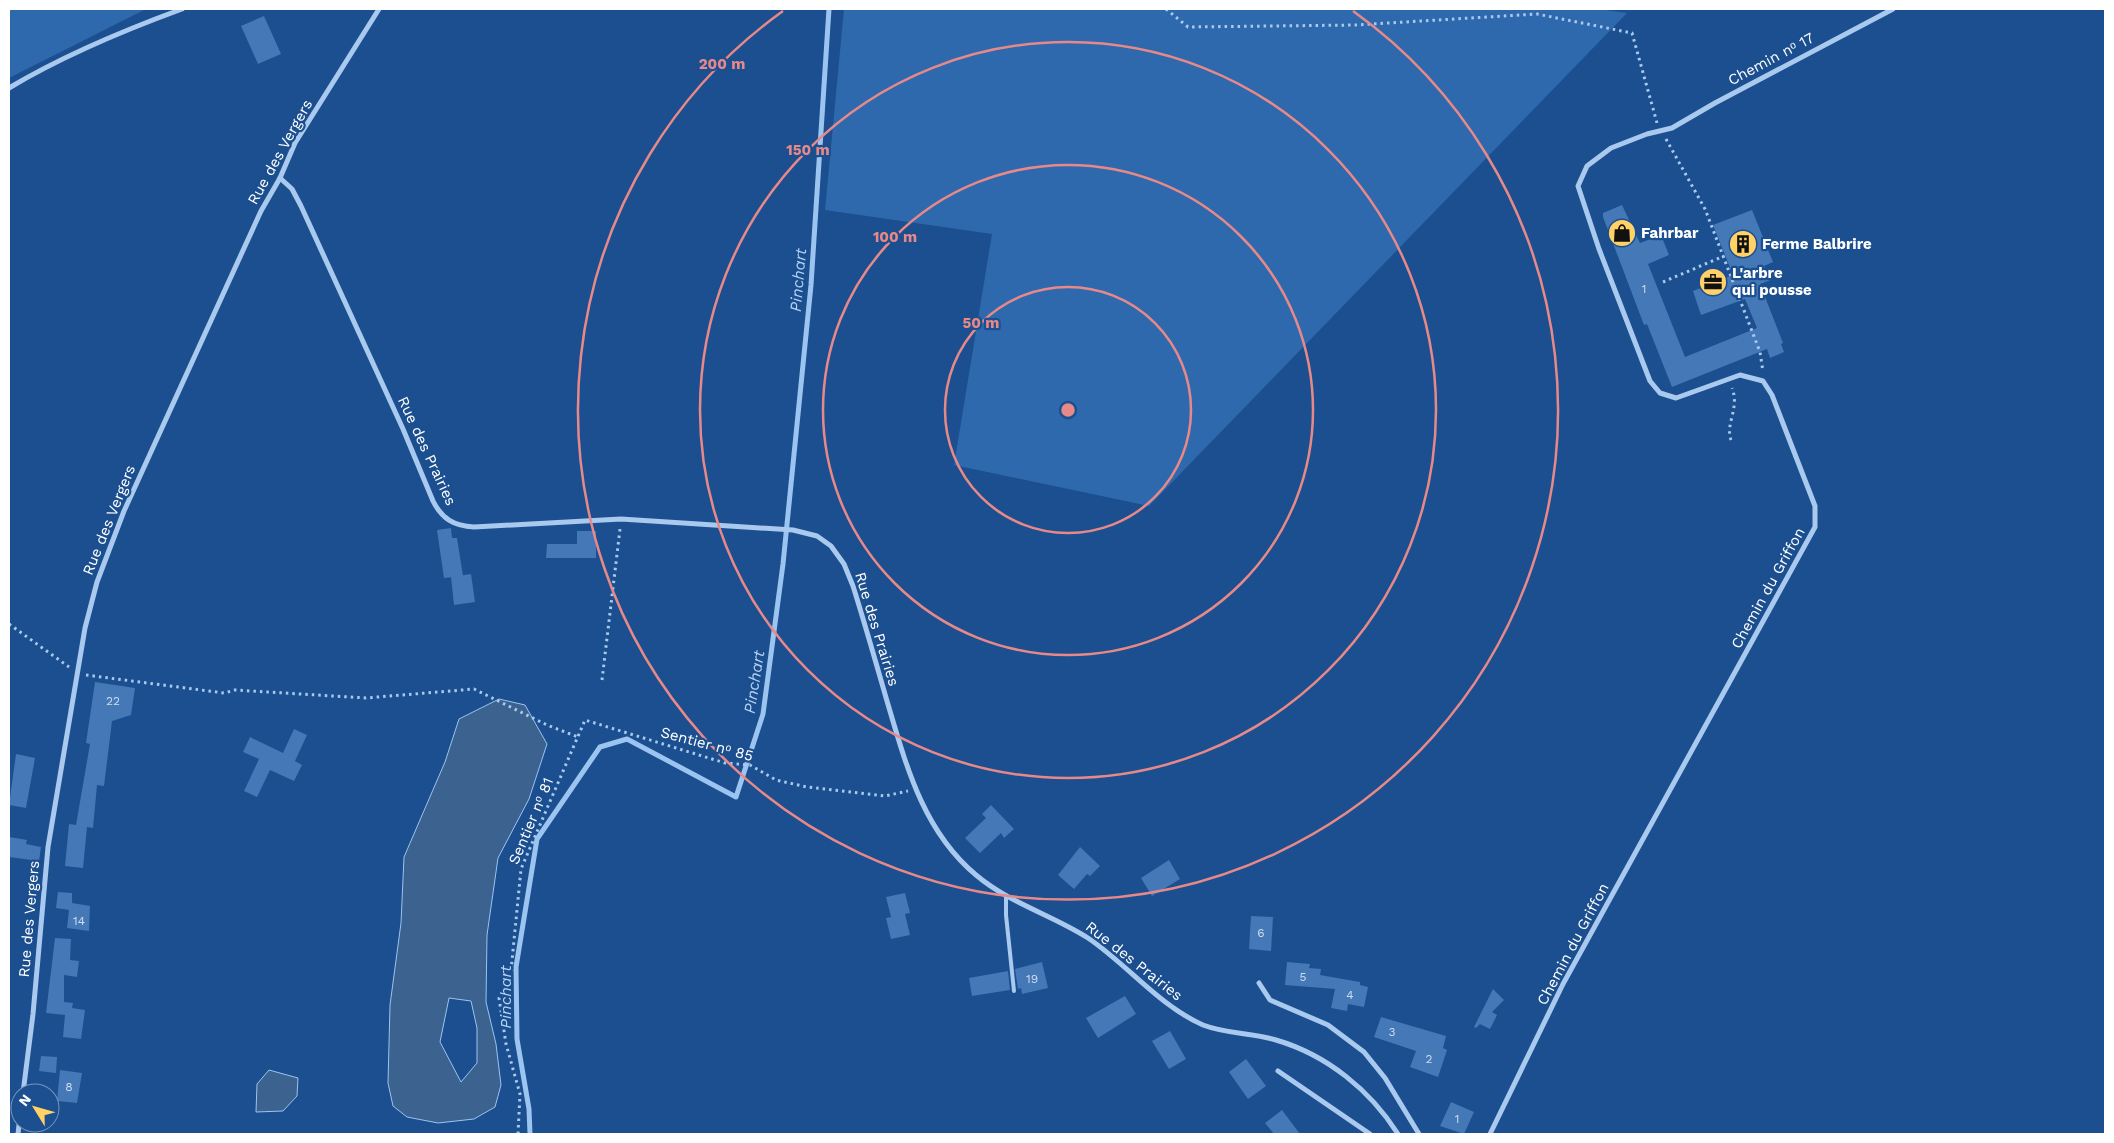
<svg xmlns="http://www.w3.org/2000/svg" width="2114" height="1143" font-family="'Work Sans',sans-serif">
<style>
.green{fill:#2e69ad}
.water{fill:#3c6290;stroke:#9cc4f0;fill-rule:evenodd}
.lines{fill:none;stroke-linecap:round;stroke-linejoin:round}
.stream{stroke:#9cc4f0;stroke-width:5}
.building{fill:#4478b7}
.path{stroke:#a9c9ee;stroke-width:3;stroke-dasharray:2.5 4;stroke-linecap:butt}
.lane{stroke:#a9c9ee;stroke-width:4}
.street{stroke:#a9c9ee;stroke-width:5}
.ring{fill:none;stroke:#e88989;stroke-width:2.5}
.labels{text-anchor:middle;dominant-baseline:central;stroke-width:4.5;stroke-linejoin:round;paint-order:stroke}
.number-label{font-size:12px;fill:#d0dded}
.street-label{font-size:15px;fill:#fff;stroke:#1b4f8f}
.poi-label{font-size:15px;font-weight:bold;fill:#fff;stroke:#1b4f8f;text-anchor:start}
.water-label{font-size:16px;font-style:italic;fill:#b5d3f5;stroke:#1b4f8f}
.centre{fill:#e88989;stroke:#1b4f8f;stroke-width:2.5}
.ring-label{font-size:15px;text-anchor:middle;font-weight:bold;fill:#e88989;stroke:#1b4f8f;stroke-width:4.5;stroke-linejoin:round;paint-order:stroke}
</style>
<rect width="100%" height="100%" fill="#1b4f8f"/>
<g class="green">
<path d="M 9,9 L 146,9 L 9,78 Z"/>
<path d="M 844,9 L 1598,9 L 1627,13 L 1149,506 L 954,465 L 992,234 L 825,210 Z"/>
</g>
<g class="water">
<path d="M 499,699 L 525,705 L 547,744 L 529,799 L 498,858 L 487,935 L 486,1002 L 496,1044 L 501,1085 L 495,1107 L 474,1119 L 438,1123 L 407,1117 L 393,1106 L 388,1083 L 390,1005 L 401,923 L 404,857 L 445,762 L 459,719 ZM 449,998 L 471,1001 L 477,1028 L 477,1063 L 461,1082 L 440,1042 Z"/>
<path d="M 269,1070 L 298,1078 L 297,1096 L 283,1111 L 256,1112 L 257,1084 Z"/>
</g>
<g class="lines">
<path class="stream" d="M 530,1134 L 529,1109 L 517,1039 L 516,967 L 537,839 L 600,747 L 627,739 L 736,797 L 763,714 L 783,564 L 811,285 L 829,9"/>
</g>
<g class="building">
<path d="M 264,16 L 281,54 L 258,64 L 241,26 Z"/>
<path d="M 1622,205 L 1640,243 L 1661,235 L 1669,255 L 1648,264 L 1685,357 L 1757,328 L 1745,299 L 1701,315 L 1693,291 L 1733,275 L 1713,225 L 1752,210 L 1773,262 L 1764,266 L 1771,280 L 1760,284 L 1783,343 L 1781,344 L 1784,352 L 1770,358 L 1767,349 L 1672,387 L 1647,324 L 1644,325 L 1603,217 L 1603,213 Z"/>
<path d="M 451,528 L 452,538 L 457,538 L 463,576 L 444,578 L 437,530 Z"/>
<path d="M 577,531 L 596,531 L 596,558 L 546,558 L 547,544 L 577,544 Z"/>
<path d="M 471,574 L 475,602 L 454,605 L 451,577 Z"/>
<path d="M 95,682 L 135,688 L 131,715 L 112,721 L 104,786 L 97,785 L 93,828 L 87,827 L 83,868 L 65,866 L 69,824 L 76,825 L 90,744 L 86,743 Z"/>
<path d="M 294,729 L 307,735 L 295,761 L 302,765 L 294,781 L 270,770 L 257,797 L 244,791 L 259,759 L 243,752 L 250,737 L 283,753 Z"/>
<path d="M 16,754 L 35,758 L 26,808 L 9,805 Z"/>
<path d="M 991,805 L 1014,829 L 1004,838 L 1001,833 L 980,853 L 965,838 L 986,818 L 982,814 Z"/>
<path d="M 9,837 L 27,840 L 26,844 L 41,847 L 39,861 L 9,857 Z"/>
<path d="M 1080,847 L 1100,866 L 1090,876 L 1087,874 L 1074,889 L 1058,875 Z"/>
<path d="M 1169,860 L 1180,879 L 1152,896 L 1141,878 Z"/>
<path d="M 58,892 L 72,893 L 72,903 L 90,906 L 89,931 L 67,928 L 69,910 L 56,908 Z"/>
<path d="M 905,893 L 910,913 L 905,914 L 910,935 L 891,939 L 886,918 L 891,917 L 886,897 Z"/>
<path d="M 1251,916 L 1273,917 L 1271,951 L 1249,949 Z"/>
<path d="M 55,938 L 71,939 L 70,960 L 79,961 L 77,977 L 64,975 L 64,1002 L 73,1003 L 72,1008 L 85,1010 L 81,1039 L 63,1037 L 65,1015 L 46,1013 Z"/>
<path d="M 1042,962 L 1048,988 L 1022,994 L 1021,988 L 1018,989 L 1015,969 Z"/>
<path d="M 1287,962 L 1310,964 L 1309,968 L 1321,969 L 1320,975 L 1360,982 L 1360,985 L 1368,987 L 1364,1007 L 1348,1004 L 1347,1011 L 1331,1008 L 1335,989 L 1285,985 Z"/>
<path d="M 1008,971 L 1010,990 L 972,996 L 969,978 Z"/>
<path d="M 1493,989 L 1504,1000 L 1492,1012 L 1497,1015 L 1490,1029 L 1480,1024 L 1476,1028 L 1474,1027 Z"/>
<path d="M 1125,996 L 1136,1014 L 1098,1038 L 1086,1018 Z"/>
<path d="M 1381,1017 L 1446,1036 L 1443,1048 L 1447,1050 L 1438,1077 L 1410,1067 L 1416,1051 L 1374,1037 Z"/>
<path d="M 1170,1031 L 1186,1059 L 1169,1069 L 1152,1041 Z"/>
<path d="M 41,1056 L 57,1057 L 56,1073 L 39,1071 Z"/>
<path d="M 1246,1059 L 1266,1086 L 1248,1099 L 1229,1072 Z"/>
<path d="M 60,1070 L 82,1073 L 77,1103 L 57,1101 Z"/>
<path d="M 1451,1102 L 1474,1112 L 1464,1134 L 1440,1126 Z"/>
<path d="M 1282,1110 L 1300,1134 L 1274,1134 L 1265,1123 Z"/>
</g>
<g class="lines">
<g class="path">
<path d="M 1166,9 L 1188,27 L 1355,25 L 1537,14 L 1632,33 L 1657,123"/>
<path d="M 1666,139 L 1705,209 L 1760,352 L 1763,372"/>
<path d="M 1663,282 L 1724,256"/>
<path d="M 1731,440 C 1725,424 1740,408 1732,388"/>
<path d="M 9,624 L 69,667"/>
<path d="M 86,675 L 224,693 L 235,690 L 366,698 L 474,689 L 547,725 L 578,737"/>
<path d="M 602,680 L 620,529"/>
<path d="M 518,1134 L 520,1094 L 506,1044 L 499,998 L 510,981 L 521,869 L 585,720 L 725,763 L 750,765 L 776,780 L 807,787 L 885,796 L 908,791"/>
</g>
<path class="lane" d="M 1006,895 L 1006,915 L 1014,991"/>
<g class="street">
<path d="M 9,88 C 64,55 122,31 182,9"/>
<path d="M 280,178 L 292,189 L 301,206 L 403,429 L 433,501 C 442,519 454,526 474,527 L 621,519 L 793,530 L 817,536 L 831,546 L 844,564 L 853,586 C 865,624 876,663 887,701 C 906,765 923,831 976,875 C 1009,903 1052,915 1088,938 C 1128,965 1158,1005 1203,1025 C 1226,1034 1253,1033 1276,1040 C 1327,1055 1370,1090 1398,1134"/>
<path d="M 1259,983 L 1270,1000 L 1328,1025 L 1364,1052 L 1385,1078 L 1419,1134"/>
<path d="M 1278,1071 L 1370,1134"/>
<path d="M 23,1093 L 33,1014 L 48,847 L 85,628 L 97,582 L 124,511 L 261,211 L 280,178 L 295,143 L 379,9"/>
<path d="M 18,1134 L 20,1116"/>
<path d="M 1490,1134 L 1563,984 L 1815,527 L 1815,506 L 1772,395 L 1763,381 L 1740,375 L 1676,398 L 1660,393 L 1650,381 L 1599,249 L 1578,186 L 1587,166 L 1611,148 L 1647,134 L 1672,128 L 1715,103 L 1893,9"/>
</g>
</g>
<g class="ring">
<circle cx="1068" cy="410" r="123"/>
<circle cx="1068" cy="410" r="245"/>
<circle cx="1068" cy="410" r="368"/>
<path d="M1353 11A490 490 0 1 1 783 11"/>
</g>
<defs>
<symbol id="shop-disc" viewBox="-11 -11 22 22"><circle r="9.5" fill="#ffd166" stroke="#1b4f8f"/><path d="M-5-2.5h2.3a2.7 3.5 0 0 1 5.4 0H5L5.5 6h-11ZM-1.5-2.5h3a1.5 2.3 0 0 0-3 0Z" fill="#111"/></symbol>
<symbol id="building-disc" viewBox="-11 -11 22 22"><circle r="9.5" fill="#ffd166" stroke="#1b4f8f"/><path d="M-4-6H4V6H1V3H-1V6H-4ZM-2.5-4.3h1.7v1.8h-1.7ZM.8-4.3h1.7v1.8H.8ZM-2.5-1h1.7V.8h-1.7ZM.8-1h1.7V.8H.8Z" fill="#111"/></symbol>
<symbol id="office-disc" viewBox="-11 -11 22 22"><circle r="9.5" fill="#ffd166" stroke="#1b4f8f"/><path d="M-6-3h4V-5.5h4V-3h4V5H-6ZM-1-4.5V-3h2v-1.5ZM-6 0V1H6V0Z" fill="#111"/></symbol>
</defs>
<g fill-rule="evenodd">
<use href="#shop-disc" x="1606" y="217" width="32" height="32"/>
<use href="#building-disc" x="1727" y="228" width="32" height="32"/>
<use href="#office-disc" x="1697" y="266" width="32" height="32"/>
</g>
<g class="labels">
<g class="number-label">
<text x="1644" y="289">1</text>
<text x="113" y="701">22</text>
<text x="79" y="921">14</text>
<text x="1261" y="933">6</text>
<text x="1303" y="977">5</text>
<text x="1032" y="979">19</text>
<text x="1350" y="995">4</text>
<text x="1392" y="1032">3</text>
<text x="1429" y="1059">2</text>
<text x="69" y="1087">8</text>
<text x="1457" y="1119">1</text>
</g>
<g class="street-label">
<text transform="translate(1771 59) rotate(-28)">Chemin nᵒ 17</text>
<text transform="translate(280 152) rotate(-61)">Rue des Vergers</text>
<text transform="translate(427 451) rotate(65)">Rue des Prairies</text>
<text transform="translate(109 520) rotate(-68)">Rue des Vergers</text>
<text transform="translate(1768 588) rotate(-61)">Chemin du Griffon</text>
<text transform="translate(877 629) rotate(73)">Rue des Prairies</text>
<text transform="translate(707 744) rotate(15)">Sentier nᵒ 85</text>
<text transform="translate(531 821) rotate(-67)">Sentier nᵒ 81</text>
<text transform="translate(29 919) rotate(-85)">Rue des Vergers</text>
<text transform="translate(1573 944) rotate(-62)">Chemin du Griffon</text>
<text transform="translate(1134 961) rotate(38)">Rue des Prairies</text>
</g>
<g class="poi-label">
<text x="1641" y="233">Fahrbar</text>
<text x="1762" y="244">Ferme Balbrire</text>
<text x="1732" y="273">L'arbre<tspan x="1732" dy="17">qui pousse</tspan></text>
</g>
<g class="water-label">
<text transform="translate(798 280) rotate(-85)">Pinchart</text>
<text transform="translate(754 682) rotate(-81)">Pinchart</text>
<text transform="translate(505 997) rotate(-90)">Pinchart</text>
</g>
</g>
<circle cx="1068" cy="410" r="8" class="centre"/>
<g class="ring-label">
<text x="722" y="69">200 m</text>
<text x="808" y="155">150 m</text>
<text x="895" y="242">100 m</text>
<text x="981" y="328">50 m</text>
</g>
<rect width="2114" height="1143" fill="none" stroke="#ffffff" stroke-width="20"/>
<g transform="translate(35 1108) rotate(307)"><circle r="24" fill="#1b4f8f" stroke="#7695bc"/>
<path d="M0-4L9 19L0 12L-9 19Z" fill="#ffd166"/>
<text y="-8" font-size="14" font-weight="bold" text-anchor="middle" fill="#ffffff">N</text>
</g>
</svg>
